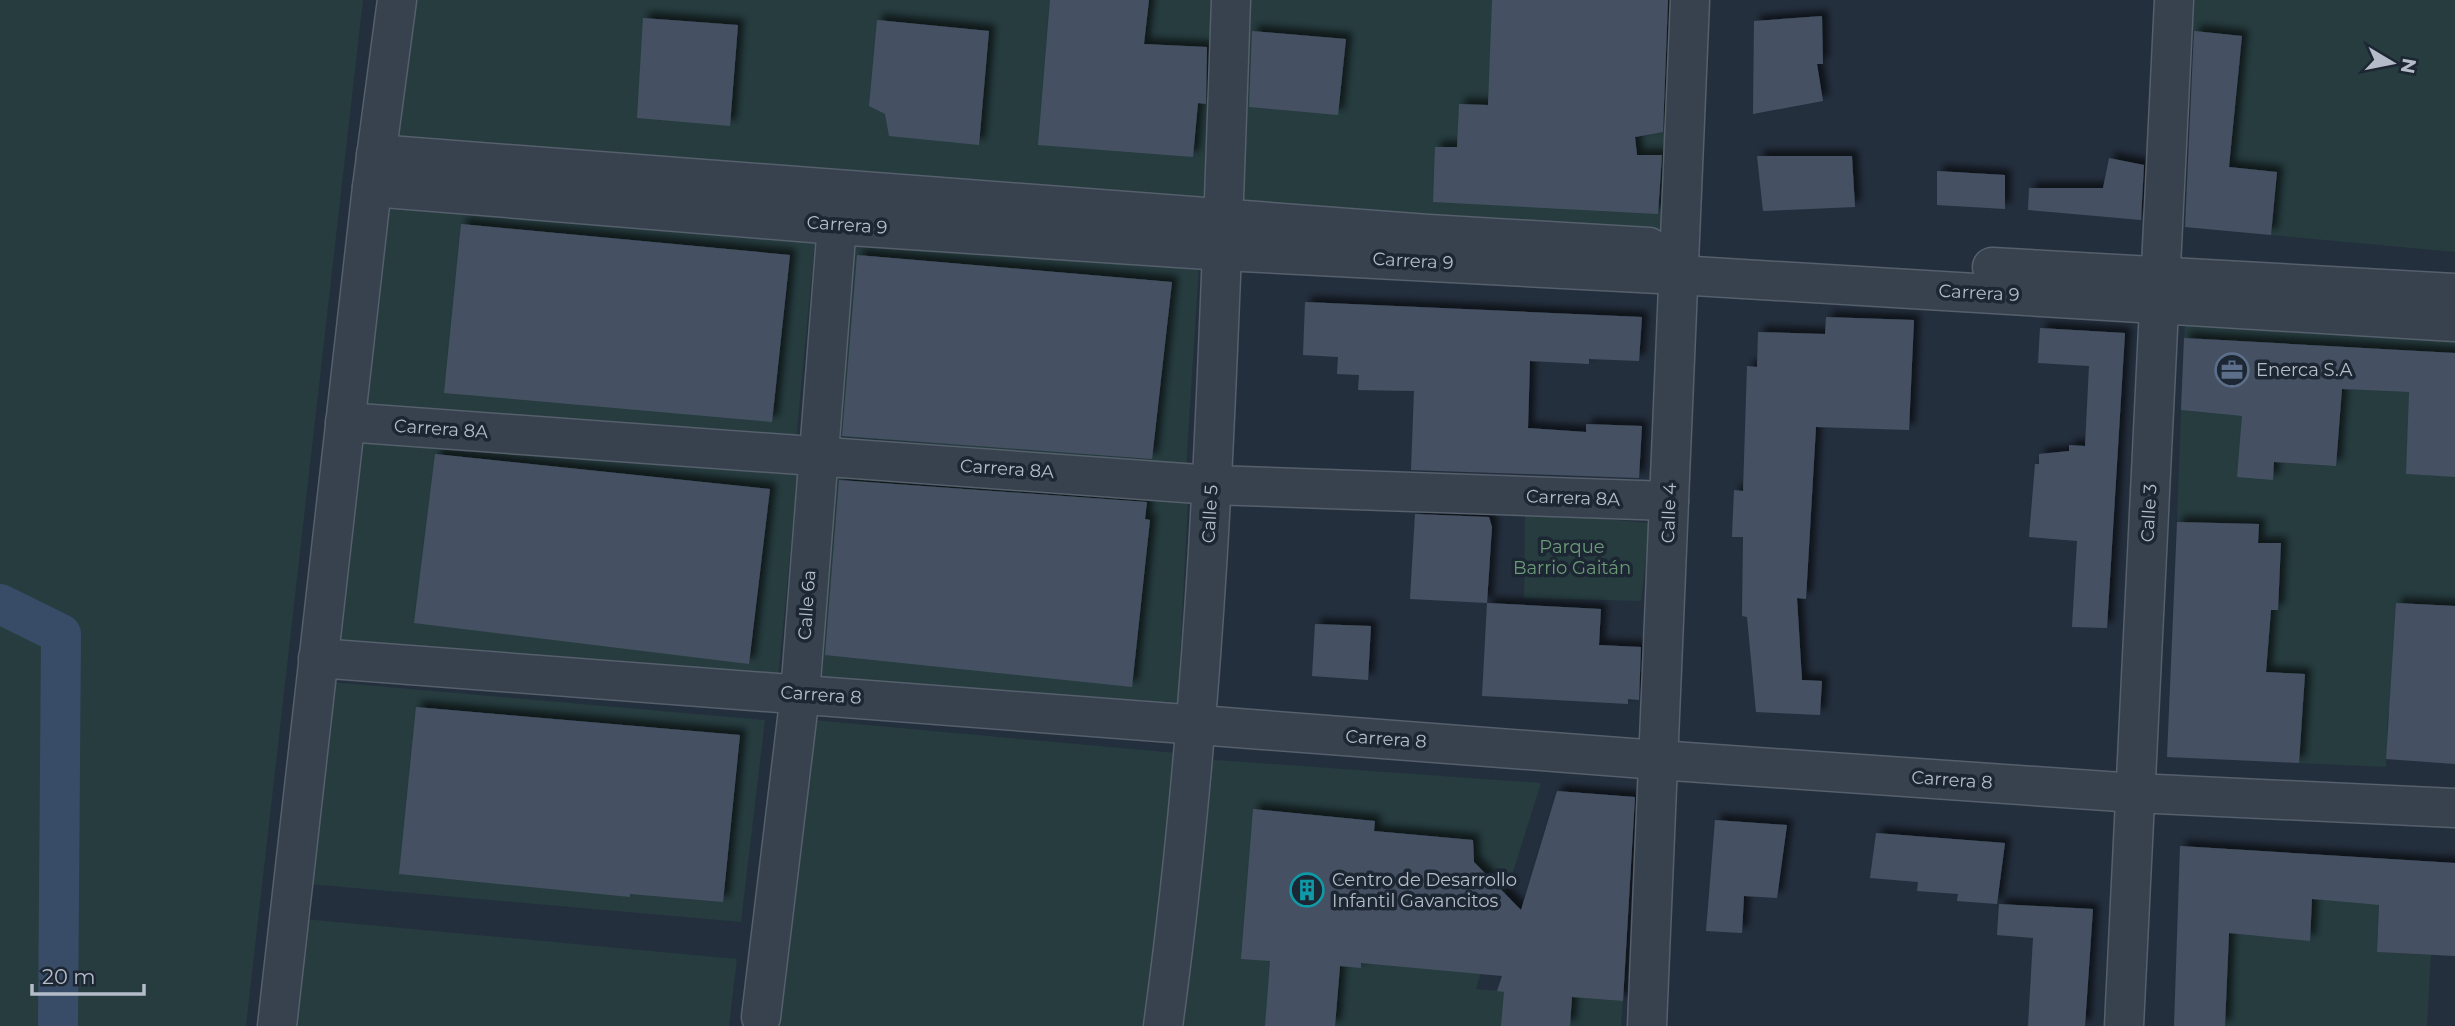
<svg xmlns="http://www.w3.org/2000/svg" width="2455" height="1026" font-family="Montserrat,sans-serif">
<style>
.green{fill:#263c3f}
.lines{fill:none;stroke-linecap:round;stroke-linejoin:round}
.canal{stroke:#394c67;stroke-width:40}
.building{fill:#455162;filter:url(#shadow)}
.minor-casing{stroke:#565f6c;stroke-width:41}
.minor{stroke:#38414e;stroke-width:38}
.labels{text-anchor:middle;dominant-baseline:central;stroke-width:7;stroke-linejoin:round;paint-order:stroke}
.street-label{font-size:18px;fill:#b4bcc9;stroke:#1d2633}
.poi-label{font-size:18px;fill:#b4bcc9;stroke:#1d2633;text-anchor:start}
.park-label{font-size:18px;fill:#6b9a76;stroke:#1d2633}
</style>
<defs>
<filter id="shadow"><feDropShadow dx="6" dy="-6" stdDeviation="3.5" flood-color="#0009"/></filter>
</defs>
<rect width="100%" height="100%" fill="#242f3e"/>
<g class="green">
<path d="M 0,0 L 363,0 L 246,1026 L 0,1026 Z"/>
<path d="M 409,0 L 1219,0 L 1211,206 L 390,146 Z"/>
<path d="M 1249,0 L 1681,0 L 1668,237 L 1237,209 Z"/>
<path d="M 2193,0 L 2455,0 L 2455,252 L 2271,235 L 2277,172 L 2229,167 L 2242,36 L 2191,31 Z"/>
<path d="M 383,203 L 815,241 L 796,441 L 360,409 Z"/>
<path d="M 850,239 L 1199,267 L 1186,468 L 1092,457 L 836,436 Z"/>
<path d="M 2186,311 L 2455,328 L 2455,353 L 2184,338 Z"/>
<path d="M 2342,389 L 2409,392 L 2407,474 L 2455,477 L 2455,606 L 2448,717 L 2388,714 L 2386,767 L 2299,763 L 2305,674 L 2266,672 L 2270,610 L 2278,610 L 2281,543 L 2258,543 L 2259,524 L 2177,522 L 2181,410 L 2242,416 L 2273,480 L 2274,462 L 2336,466 Z"/>
<path d="M 359,440 L 798,472 L 778,679 L 337,643 Z"/>
<path d="M 835,474 L 1188,502 L 1177,713 L 813,684 Z"/>
<path d="M 1525,512 L 1650,523 L 1641,601 L 1524,598 Z"/>
<path d="M 331,682 L 765,720 L 741,922 L 309,884 Z"/>
<path d="M 813,720 L 1176,753 L 1144,1026 L 778,1026 Z"/>
<path d="M 1201,759 L 1541,783 L 1476,989 L 1623,1001 L 1621,1026 L 1168,1026 Z"/>
<path d="M 2312,899 L 2379,905 L 2377,952 L 2431,955 L 2427,1026 L 2225,1026 L 2229,933 L 2261,936 Z"/>
<path d="M 304,919 L 737,959 L 729,1026 L 293,1026 Z"/>
</g>
<g class="lines">
<path class="canal" d="M 0,604 L 61,634 L 58,1026"/>
</g>
<g class="building">
<path d="M 1050,0 L 1149,0 L 1144,44 L 1207,47 L 1206,104 L 1198,103 L 1193,157 L 1038,145 Z"/>
<path d="M 1492,0 L 1668,0 L 1663,132 L 1635,137 L 1637,155 L 1662,155 L 1658,214 L 1433,202 L 1435,147 L 1457,147 L 1459,104 L 1488,105 Z"/>
<path d="M 1822,16 L 1823,64 L 1817,64 L 1823,101 L 1753,114 L 1754,21 Z"/>
<path d="M 643,18 L 738,25 L 730,126 L 637,118 Z"/>
<path d="M 877,20 L 989,31 L 979,145 L 889,136 L 885,114 L 869,106 Z"/>
<path d="M 1252,31 L 1346,39 L 1338,115 L 1249,107 Z"/>
<path d="M 2194,31 L 2242,36 L 2229,167 L 2277,172 L 2271,235 L 2185,227 Z"/>
<path d="M 1757,156 L 1852,156 L 1855,207 L 1763,211 Z"/>
<path d="M 2109,158 L 2144,165 L 2141,220 L 2028,210 L 2029,188 L 2103,188 Z"/>
<path d="M 1937,171 L 2005,175 L 2005,209 L 1937,205 Z"/>
<path d="M 461,224 L 790,255 L 772,422 L 444,393 Z"/>
<path d="M 857,255 L 1172,282 L 1152,459 L 842,436 Z"/>
<path d="M 1305,302 L 1642,317 L 1639,361 L 1589,359 L 1589,364 L 1530,361 L 1528,428 L 1586,432 L 1586,424 L 1642,426 L 1639,478 L 1411,470 L 1414,391 L 1358,390 L 1359,375 L 1337,374 L 1338,357 L 1303,355 Z"/>
<path d="M 1826,317 L 1914,320 L 1909,430 L 1816,427 L 1806,599 L 1797,598 L 1802,680 L 1822,681 L 1820,715 L 1756,712 L 1747,617 L 1742,616 L 1743,537 L 1732,537 L 1734,490 L 1743,491 L 1747,366 L 1757,367 L 1758,332 L 1825,334 Z"/>
<path d="M 2040,328 L 2125,333 L 2107,628 L 2072,627 L 2077,541 L 2029,537 L 2035,464 L 2039,464 L 2039,454 L 2069,451 L 2069,445 L 2085,446 L 2089,366 L 2038,363 Z"/>
<path d="M 2184,338 L 2455,353 L 2455,477 L 2406,474 L 2409,392 L 2342,389 L 2336,466 L 2274,462 L 2273,480 L 2237,477 L 2242,416 L 2181,410 Z"/>
<path d="M 435,454 L 770,489 L 749,664 L 414,623 Z"/>
<path d="M 839,480 L 1147,502 L 1145,519 L 1150,520 L 1132,687 L 825,655 Z"/>
<path d="M 1415,514 L 1489,517 L 1492,527 L 1487,603 L 1410,599 Z"/>
<path d="M 2177,522 L 2259,524 L 2258,543 L 2281,543 L 2278,610 L 2271,610 L 2266,672 L 2305,674 L 2299,763 L 2167,757 Z"/>
<path d="M 1487,603 L 1601,609 L 1599,645 L 1641,647 L 1639,700 L 1628,699 L 1628,704 L 1482,696 Z"/>
<path d="M 2396,603 L 2455,606 L 2455,764 L 2386,759 Z"/>
<path d="M 1315,624 L 1371,626 L 1368,680 L 1312,676 Z"/>
<path d="M 416,707 L 740,735 L 723,902 L 630,894 L 630,897 L 399,874 Z"/>
<path d="M 1557,791 L 1635,797 L 1623,1001 L 1572,997 L 1570,1026 L 1501,1026 L 1504,992 L 1497,991 L 1502,976 L 1361,963 L 1361,968 L 1340,966 L 1335,1026 L 1265,1026 L 1270,961 L 1241,959 L 1253,809 L 1375,821 L 1374,831 L 1473,840 L 1474,862 L 1521,910 Z"/>
<path d="M 1715,820 L 1787,825 L 1777,898 L 1744,896 L 1742,933 L 1706,931 Z"/>
<path d="M 1876,833 L 2005,843 L 1997,904 L 1957,901 L 1958,894 L 1917,891 L 1918,882 L 1870,878 Z"/>
<path d="M 2180,846 L 2455,863 L 2455,956 L 2377,952 L 2379,905 L 2312,899 L 2310,941 L 2229,933 L 2225,1026 L 2174,1026 Z"/>
<path d="M 1999,904 L 2093,909 L 2085,1026 L 2028,1026 L 2033,938 L 1997,935 Z"/>
</g>
<g class="lines">
<defs>
<g id="minor">
<path d="M 376,154 L 1428,234 L 1649,247"/>
<path d="M 372,187 L 836,225 L 1223,251 L 1678,275 L 2455,322"/>
<path d="M 1992,267 L 2455,293"/>
<path d="M 345,422 L 1212,485 L 1669,501"/>
<path d="M 318,658 L 1658,760 L 2135,793 L 2455,808"/>
<path d="M 761,1017 L 800,694 L 839,199"/>
<path d="M 277,1026 L 372,187 L 397,0"/>
<path d="M 1163,1026 C 1210,685 1219,343 1231,0"/>
<path d="M 1647,1026 L 1690,0"/>
<path d="M 2124,1026 L 2174,0"/>
</g>
</defs>
<use href="#minor" class="minor-casing"/>
<use href="#minor" class="minor"/>
</g>
<defs>
<symbol id="office-ring" viewBox="-11 -11 22 22"><circle r="9.5" fill="#1d2633" stroke="#5c6f8a" stroke-width="1.5"/><path d="M-6-3h4V-5.5h4V-3h4V5H-6ZM-1-4.5V-3h2v-1.5ZM-6 0V1H6V0Z" fill="#5c6f8a"/></symbol>
<symbol id="building-ring" viewBox="-11 -11 22 22"><circle r="9.5" fill="#1d2633" stroke="#0f9aa8" stroke-width="1.5"/><path d="M-4-6H4V6H1V3H-1V6H-4ZM-2.5-4.3h1.7v1.8h-1.7ZM.8-4.3h1.7v1.8H.8ZM-2.5-1h1.7V.8h-1.7ZM.8-1h1.7V.8H.8Z" fill="#0f9aa8"/></symbol>
</defs>
<g fill-rule="evenodd">
<use href="#office-ring" x="2213" y="351" width="38" height="38"/>
<use href="#building-ring" x="1288" y="871" width="38" height="38"/>
</g>
<g class="labels">
<g class="street-label">
<text transform="translate(847 225) rotate(4)">Carrera 9</text>
<text transform="translate(1413 261) rotate(3)">Carrera 9</text>
<text transform="translate(1979 293) rotate(3)">Carrera 9</text>
<text transform="translate(441 429) rotate(4)">Carrera 8A</text>
<text transform="translate(1007 469) rotate(4)">Carrera 8A</text>
<text transform="translate(1573 498) rotate(2)">Carrera 8A</text>
<text transform="translate(1669 513) rotate(-88)">Calle 4</text>
<text transform="translate(2149 513) rotate(-87)">Calle 3</text>
<text transform="translate(1210 514) rotate(-87)">Calle 5</text>
<text transform="translate(807 605) rotate(-86)">Calle 6a</text>
<text transform="translate(821 695) rotate(4)">Carrera 8</text>
<text transform="translate(1386 739) rotate(4)">Carrera 8</text>
<text transform="translate(1952 780) rotate(4)">Carrera 8</text>
</g>
<g class="poi-label">
<text x="2256" y="370">Enerca S.A</text>
<text x="1332" y="880">Centro de Desarrollo<tspan x="1332" dy="21">Infantil Gavancitos</tspan></text>
</g>
<g class="park-label">
<text x="1572" y="547">Parque<tspan x="1572" dy="21">Barrio Gaitán</tspan></text>
</g>
</g>
<g transform="translate(2392 63) rotate(100)" stroke="#1d2633" stroke-width="5" paint-order="stroke">
<path d="M0-5L12 26L0 18L-12 26Z" fill="#b4bcc9"/>
<text y="-10" font-size="19" font-weight="bold" text-anchor="middle" fill="#b4bcc9">N</text>
</g>
<path d="M32 984v10h112v-10" fill="none" stroke="#b4bcc9" stroke-width="3.5"/>
<text x="42" y="984" font-size="21" fill="#b4bcc9" stroke="#1d2633" stroke-width="5" paint-order="stroke">20 m</text>
</svg>
